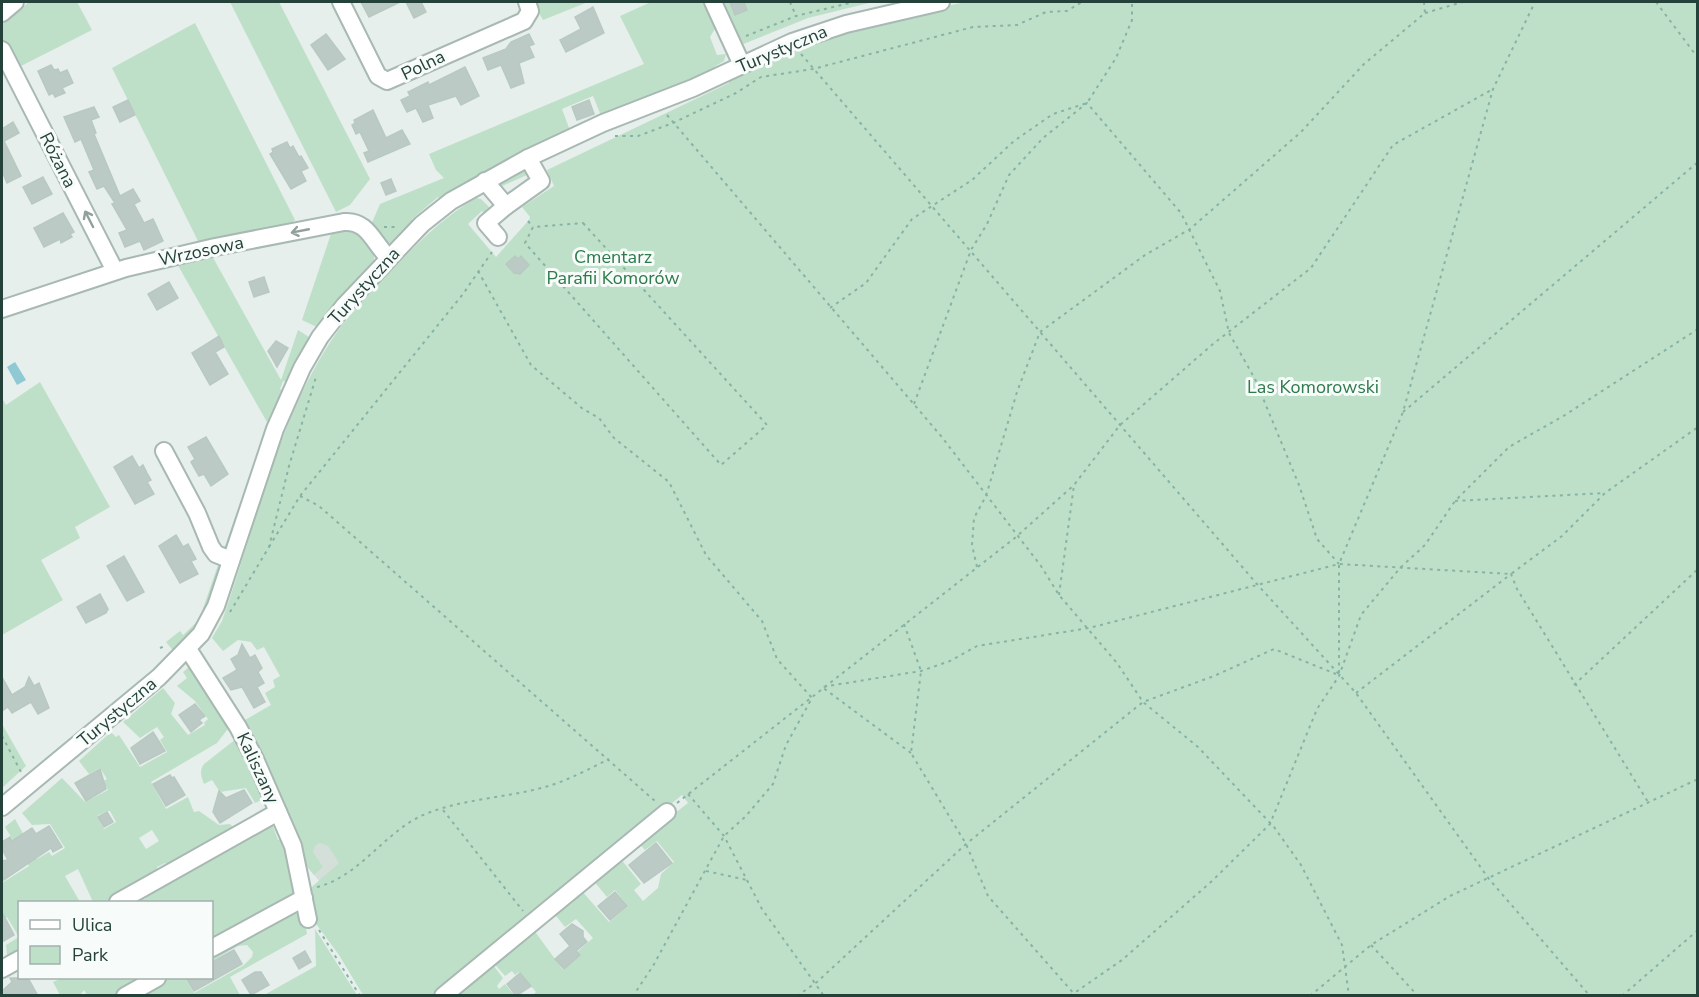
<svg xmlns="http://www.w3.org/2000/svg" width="1699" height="997" font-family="'Nunito Sans',sans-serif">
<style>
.built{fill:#d4dfda}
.green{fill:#bfe0c8;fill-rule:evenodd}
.water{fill:#8ec9d4}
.building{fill:#bbcac4;stroke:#b8c9c2;stroke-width:1.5}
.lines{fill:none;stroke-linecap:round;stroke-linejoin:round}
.minor-casing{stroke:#a8b8b2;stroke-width:20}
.path{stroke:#86b3a5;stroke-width:2;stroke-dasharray:3 4.5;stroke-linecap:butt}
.minor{stroke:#fff;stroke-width:16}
.oneway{stroke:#92a09c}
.labels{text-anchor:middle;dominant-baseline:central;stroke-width:6;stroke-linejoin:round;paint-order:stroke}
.street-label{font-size:18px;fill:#24423a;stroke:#f7fbf9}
.park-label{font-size:18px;fill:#2d7a4b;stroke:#f7fbf9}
</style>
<rect width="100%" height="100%" fill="#e6efeb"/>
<path class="built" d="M 321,825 L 352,851 L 320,882 L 301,859 Z"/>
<g class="green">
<path d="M 29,2 L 77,2 L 92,30 L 17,68 L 2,41 L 2,24 Z"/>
<path d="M 230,2 L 279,2 L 370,179 L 350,205 L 336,212 Z"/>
<path d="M 533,2 L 588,2 L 543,20 Z"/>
<path d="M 651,2 L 704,2 L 716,27 L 710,37 L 717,55 L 726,54 L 724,61 L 714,67 L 716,71 L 651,100 L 650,95 L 639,99 L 641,105 L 602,118 L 593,96 L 562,109 L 569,128 L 596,117 L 598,120 L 442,201 L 438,197 L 412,219 L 415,223 L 392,243 L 384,243 L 371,225 L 380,204 L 444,178 L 436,170 L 429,154 L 644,64 L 620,16 Z"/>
<path d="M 721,2 L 873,2 L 808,18 L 741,45 Z"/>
<path d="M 966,2 L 1697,2 L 1697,995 L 532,996 L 536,992 L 519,972 L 515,975 L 512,971 L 505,976 L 491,960 L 529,930 L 536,933 L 563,970 L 580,955 L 577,952 L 593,938 L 576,919 L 565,927 L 552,911 L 581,890 L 609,922 L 628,906 L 615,890 L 607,897 L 592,879 L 620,858 L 641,884 L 634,890 L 643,901 L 658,888 L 661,874 L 674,862 L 657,841 L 645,850 L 638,842 L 688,803 L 682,795 L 436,995 L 363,995 L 339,955 L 311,917 L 306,892 L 339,863 L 328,846 L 320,843 L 315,846 L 313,852 L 323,867 L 314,875 L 301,859 L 245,720 L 271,705 L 265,693 L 275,687 L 273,680 L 280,676 L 264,647 L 257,650 L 251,642 L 238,640 L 223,651 L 212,638 L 222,621 C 255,528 276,425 331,341 C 347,316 369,294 390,272 C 417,244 442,218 476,198 L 481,199 L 492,210 L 486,215 L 482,211 L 468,224 L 496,257 L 529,220 L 530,217 L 522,207 L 554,186 L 547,170 L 729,83 L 728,78 C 802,41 884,19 966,2 Z"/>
<path d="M 195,23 L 295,220 L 290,225 L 201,247 L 112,68 Z"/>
<path d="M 522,169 L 528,170 L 529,174 L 498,188 L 498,182 Z"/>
<path d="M 347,226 C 361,233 376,245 374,263 L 319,328 L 302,320 L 333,228 Z"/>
<path d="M 211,254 L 281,380 L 298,330 L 312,339 L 289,383 L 283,381 L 280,389 L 285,392 L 261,452 L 258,451 L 267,422 L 176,262 Z"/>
<path d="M 40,382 L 110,507 L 75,527 L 80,538 L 41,560 L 63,600 L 2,635 L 2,398 L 6,405 Z"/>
<path d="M 253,466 L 256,467 L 229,547 L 218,549 L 225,546 Z"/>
<path d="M 218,565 L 222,570 L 207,612 L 176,654 L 166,642 L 180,631 L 183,635 L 199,620 Z"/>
<path d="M 194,663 L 230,726 L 217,743 L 151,782 L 166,809 L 188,797 L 194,812 L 199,811 L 219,825 L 230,824 L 236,830 L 171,867 L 165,863 L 157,867 L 156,875 L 108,902 L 93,902 L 78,869 L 65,876 L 80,902 L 20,902 L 19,952 L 7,955 L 6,945 L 19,937 L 7,917 L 2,920 L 2,883 L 29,866 L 5,827 L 15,819 L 37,859 L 49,852 L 52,856 L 65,848 L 50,824 L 32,825 L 22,813 L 62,778 L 85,802 L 108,790 L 103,781 L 107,779 L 100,768 L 89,774 L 79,761 L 111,732 L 116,737 L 119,735 L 140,767 L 167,752 L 160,740 L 164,737 L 157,727 L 140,738 L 123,722 L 163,688 L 175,703 L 171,714 L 188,735 L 205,725 L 204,723 L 208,719 L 194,700 L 177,686 L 187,678 L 183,672 ZM 107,811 L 110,811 L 116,822 L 104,829 L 97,816 ZM 152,830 L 159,841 L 146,849 L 139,838 Z"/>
<path d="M 2,724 L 26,766 L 2,788 Z"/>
<path d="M 236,739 L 262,800 L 255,803 L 246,788 L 220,792 L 212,780 L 204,784 C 201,776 199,771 204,764 Z"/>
<path d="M 271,821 L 278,840 L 285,837 L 300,895 L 212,944 L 212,902 L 128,902 L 135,899 L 145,899 L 149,891 Z"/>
<path d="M 301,902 L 307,934 L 230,977 L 240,995 L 144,996 L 142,992 L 168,978 L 185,978 L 194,993 L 244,965 L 252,957 L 253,952 L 247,945 L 238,946 L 212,961 L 212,953 Z"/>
<path d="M 315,929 L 357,995 L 264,995 L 316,966 Z"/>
<path d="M 490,961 L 503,978 L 497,986 L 499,989 L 505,984 L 514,995 L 451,996 Z"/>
<path d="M 62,978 L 143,978 L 113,995 L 87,995 L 84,990 L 80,995 L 60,995 L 53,982 Z"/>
</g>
<path class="water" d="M 15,362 L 26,380 L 17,385 L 7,367 Z"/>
<g class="building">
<path d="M 361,2 L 400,2 L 369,17 Z"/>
<path d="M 406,2 L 421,2 L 426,12 L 414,18 Z"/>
<path d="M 730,2 L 744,2 L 747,10 L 735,15 Z"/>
<path d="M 593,7 L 604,33 L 566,52 L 560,40 L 581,29 L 575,17 Z"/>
<path d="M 326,34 L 345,59 L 328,70 L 311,45 Z"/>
<path d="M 529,34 L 534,44 L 529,46 L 534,57 L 519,63 L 524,83 L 511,88 L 501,65 L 488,70 L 483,58 L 506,49 L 511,42 Z"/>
<path d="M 51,65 L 54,70 L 58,69 L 60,73 L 67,70 L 73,83 L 62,88 L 65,93 L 55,97 L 53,93 L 49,95 L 38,71 Z"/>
<path d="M 465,67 L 479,96 L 461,105 L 456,96 L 428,105 L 433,118 L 423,122 L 416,108 L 407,112 L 401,100 L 410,96 L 408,92 L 428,82 L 429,85 Z"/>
<path d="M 128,100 L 135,115 L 120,122 L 113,107 Z"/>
<path d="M 589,100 L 594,114 L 577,120 L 572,107 Z"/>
<path d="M 94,107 L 99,117 L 91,120 L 96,133 L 94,134 L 120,196 L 133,189 L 140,201 L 134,204 L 144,223 L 153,219 L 163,241 L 144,250 L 140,241 L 125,247 L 119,233 L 127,230 L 112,204 L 115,203 L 104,186 L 97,189 L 89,172 L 94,170 L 81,139 L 75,142 L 64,117 Z"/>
<path d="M 373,110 L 386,138 L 402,130 L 410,144 L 368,162 L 364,153 L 369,151 L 360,132 L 356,134 L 352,125 L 355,123 L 354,120 Z"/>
<path d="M 13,122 L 19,133 L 4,141 L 21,176 L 7,183 L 2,171 L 2,129 Z"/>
<path d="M 287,142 L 290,148 L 293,146 L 299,157 L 301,156 L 308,168 L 301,171 L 306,181 L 291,189 L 270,154 L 273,152 L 272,149 Z"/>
<path d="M 43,177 L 52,194 L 32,204 L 23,187 Z"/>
<path d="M 391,179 L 396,191 L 386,195 L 381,183 Z"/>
<path d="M 63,213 L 74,232 L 70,234 L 72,237 L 61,243 L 60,239 L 44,247 L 34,228 Z"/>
<path d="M 515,256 L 518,259 L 521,256 L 529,265 L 520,274 L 514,273 L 506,264 Z"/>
<path d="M 264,277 L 269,292 L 254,297 L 249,282 Z"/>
<path d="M 169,282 L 178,298 L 157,310 L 148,294 Z"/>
<path d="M 219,336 L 224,347 L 215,352 L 228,374 L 210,385 L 192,353 Z"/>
<path d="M 276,341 L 288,348 L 277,367 L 268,351 Z"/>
<path d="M 206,437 L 228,474 L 211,486 L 204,474 L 199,476 L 191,462 L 195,459 L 188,447 Z"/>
<path d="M 132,456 L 139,468 L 143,465 L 147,473 L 151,480 L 147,482 L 154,494 L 135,504 L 114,467 Z"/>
<path d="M 176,535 L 183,547 L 188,544 L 196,559 L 191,561 L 198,574 L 180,583 L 159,546 Z"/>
<path d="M 124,556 L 144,592 L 127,601 L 107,566 Z"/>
<path d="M 100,594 L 108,609 L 106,613 L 86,623 L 77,607 Z"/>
<path d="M 242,644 L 250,658 L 255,655 L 262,668 L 258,672 L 264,683 L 257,687 L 265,702 L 254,708 L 242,687 L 231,690 L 223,678 L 237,670 L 231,659 L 238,655 Z"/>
<path d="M 2,677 L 12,695 L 25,687 L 29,677 L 34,686 L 39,683 L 49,708 L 38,714 L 31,702 L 12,713 L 8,707 L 2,711 Z"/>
<path d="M 195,704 L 205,716 L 199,720 L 202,723 L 191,732 L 179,715 Z"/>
<path d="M 153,732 L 165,751 L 140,764 L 131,748 Z"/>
<path d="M 100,769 L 106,789 L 86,801 L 75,783 Z"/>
<path d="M 170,775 L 172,778 L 174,777 L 185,795 L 166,806 L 153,784 Z"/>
<path d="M 244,790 L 252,803 L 220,823 L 213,812 L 219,791 L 226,798 Z"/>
<path d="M 107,812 L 113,822 L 104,827 L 98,817 Z"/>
<path d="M 49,826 L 62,847 L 53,852 L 51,848 L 2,881 L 2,861 L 8,860 L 2,849 L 2,842 L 10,837 L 12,841 L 32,828 L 36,834 Z"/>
<path d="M 656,843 L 672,863 L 644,883 L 629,865 Z"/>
<path d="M 615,892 L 627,906 L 610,920 L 598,906 Z"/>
<path d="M 2,912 L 14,935 L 2,942 Z"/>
<path d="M 572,924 L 583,931 L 583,937 L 587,942 L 576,951 L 580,955 L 564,969 L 555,959 L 570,946 L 560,934 Z"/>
<path d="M 234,950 L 242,964 L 194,991 L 186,978 L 212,978 L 212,962 Z"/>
<path d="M 305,951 L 311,962 L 299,969 L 293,958 Z"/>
<path d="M 255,972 L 261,972 L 269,985 L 251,995 L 242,980 Z"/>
<path d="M 520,973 L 531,986 L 516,996 L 507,984 Z"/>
<path d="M 10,978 L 28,978 L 38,996 L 2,996 L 2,991 L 12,982 Z"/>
</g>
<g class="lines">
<defs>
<g id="minor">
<path d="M 341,2 L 378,76 L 387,81 L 524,21 L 530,11 L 527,2"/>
<path d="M 713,2 L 742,65"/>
<path d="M 2,13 L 15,2"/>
<path d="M 2,50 L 115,271"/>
<path d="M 485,181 L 506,206 L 541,181 L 528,158"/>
<path d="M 498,237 L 486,223 L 506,206"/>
<path d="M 2,309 L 126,268 L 215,247 L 344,222 C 368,220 373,243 389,258"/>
<path d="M 164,451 L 197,513 L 211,547 L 216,554 L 231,560"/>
<path d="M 188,649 L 238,727 L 255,759 L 293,846 L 308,919"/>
<path d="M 2,807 L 159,677 L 201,634 L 216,606 L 275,429 L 302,368 L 320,337 L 344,306 L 422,224 L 451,201 L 528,158 L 603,123 L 693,88 L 792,42 L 846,24 L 941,2"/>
<path d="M 118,902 L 278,812"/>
<path d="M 212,948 L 304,898"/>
<path d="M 2,969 L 20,959"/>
<path d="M 125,996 L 157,978"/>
<path d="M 443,996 L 667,812"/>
</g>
</defs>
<use href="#minor" class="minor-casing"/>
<g class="path">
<path d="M 790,2 L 796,16"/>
<path d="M 1656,2 L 1698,58"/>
<path d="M 1425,13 L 1463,2"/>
<path d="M 746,36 L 796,16 L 854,2"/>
<path d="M 801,54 L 1256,583 L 1356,693 L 1489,879 L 1590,996"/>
<path d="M 667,115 L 941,436 L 1041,566 L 1059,595 L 1117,663 L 1143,702 L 1198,747 L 1274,827 L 1301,865 L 1342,945 L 1349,996"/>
<path d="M 615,136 L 638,136 L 673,123 L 736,93 L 761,77 L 813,69 L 973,27 L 1017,25 L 1046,12 L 1067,11 L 1082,2"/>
<path d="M 528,221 L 533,227"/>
<path d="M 583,223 L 767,425 L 721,465 L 525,243 L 533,227 Z"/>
<path d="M 384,227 L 399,227"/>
<path d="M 478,271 L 531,365 L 583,409 L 599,418 L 614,438 L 669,482 L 706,555 L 762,621 L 777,659 L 812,698 L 786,745 L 773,784 L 746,816 L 724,836 L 653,966 L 633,996"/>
<path d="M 830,308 L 866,283 L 912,219 L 972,180 L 1014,141 L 1053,114 L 1087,103 L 1116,58 L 1132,20 L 1132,2"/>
<path d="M 914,404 L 971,250 L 987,224 L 1009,175 L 1043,138 L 1087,103 L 1181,213 L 1220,291 L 1229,333 L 1255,379 L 1299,485 L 1317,539 L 1339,564"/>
<path d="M 1403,412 L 1698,162"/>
<path d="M 300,496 L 319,506 L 655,801"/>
<path d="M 1455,501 L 1605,493"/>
<path d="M 269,547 L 300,496 L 463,294 L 492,252"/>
<path d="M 977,567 L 972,545 L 974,518 L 986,496 L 1017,392 L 1040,332 L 1145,255 L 1190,229 L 1301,132 L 1364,64 L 1425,13 L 1424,2"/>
<path d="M 1059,595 L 1074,485"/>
<path d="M 230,612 L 269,547 L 289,466 L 316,377"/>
<path d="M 904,624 L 921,671 L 911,753 L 966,844 L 988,896 L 1076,996"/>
<path d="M 160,648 L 165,646"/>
<path d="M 1339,673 L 1339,564 L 1403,412 L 1493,89 L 1535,2"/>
<path d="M 1574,685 L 1698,569"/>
<path d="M 1356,693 L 1511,574 L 1517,589 L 1648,802"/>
<path d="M 2,736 L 21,772"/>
<path d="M 911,753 L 822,687 L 921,671 L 950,661 L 977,646 L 1089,628 L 1339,564 L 1511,574 L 1562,536 L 1605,493 L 1698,427"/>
<path d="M 688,794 L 724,836 L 762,909 L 824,996"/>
<path d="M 677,803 L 1016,537 L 1074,485 L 1120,425 L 1213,344 L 1311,268 L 1393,145 L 1493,89"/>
<path d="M 443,810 L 523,911"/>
<path d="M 706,871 L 747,880"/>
<path d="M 317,887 C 358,877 383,835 419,817 C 456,799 507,798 545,787 C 567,781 589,769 609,759"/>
<path d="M 319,930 L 360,996"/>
<path d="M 1371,945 L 1418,996"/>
<path d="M 797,996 L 817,982 L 966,844 L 1143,702 L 1214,676 L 1274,649 L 1336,674"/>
<path d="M 1070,996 L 1122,960 L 1212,881 L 1270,824 L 1317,709 L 1339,676 L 1361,615 L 1400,568 L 1425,545 L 1455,501 L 1509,447 L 1565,415 L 1698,329"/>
<path d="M 1310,996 L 1371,945 L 1450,896 L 1698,779"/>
<path d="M 1622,996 L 1698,930"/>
</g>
<use href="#minor" class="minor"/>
</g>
<defs><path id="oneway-shaft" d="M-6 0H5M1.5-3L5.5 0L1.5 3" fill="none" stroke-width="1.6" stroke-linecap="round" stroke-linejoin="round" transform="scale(1.5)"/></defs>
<g class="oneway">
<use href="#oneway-shaft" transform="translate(89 219) rotate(-117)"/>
<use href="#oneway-shaft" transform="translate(300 231) rotate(169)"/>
</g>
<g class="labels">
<g class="street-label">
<text transform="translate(782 49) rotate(-23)">Turystyczna</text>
<text transform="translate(423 65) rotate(-26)">Polna</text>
<text transform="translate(58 160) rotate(63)">Różana</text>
<text transform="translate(201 251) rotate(-12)">Wrzosowa</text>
<text transform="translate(364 286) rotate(-48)">Turystyczna</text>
<text transform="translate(117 712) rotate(-40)">Turystyczna</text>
<text transform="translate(258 768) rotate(65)">Kaliszany</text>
</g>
<g class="park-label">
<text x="613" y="257">Cmentarz<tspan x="613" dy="21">Parafii Komorów</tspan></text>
<text x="1313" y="387">Las Komorowski</text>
</g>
</g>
<rect width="1699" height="997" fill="none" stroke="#24423a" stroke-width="6"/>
<rect x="18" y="901" width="195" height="78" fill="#f7fbf9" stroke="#a3b1ad" stroke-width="1.5"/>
<rect x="30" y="920" width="30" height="9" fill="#ffffff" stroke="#a3b1ad" stroke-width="1.5"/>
<text x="72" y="931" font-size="18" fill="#24423a">Ulica</text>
<rect x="30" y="946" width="30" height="18" fill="#bfe0c8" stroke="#a3b1ad" stroke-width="1.5"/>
<text x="72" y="961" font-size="18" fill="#24423a">Park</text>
</svg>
